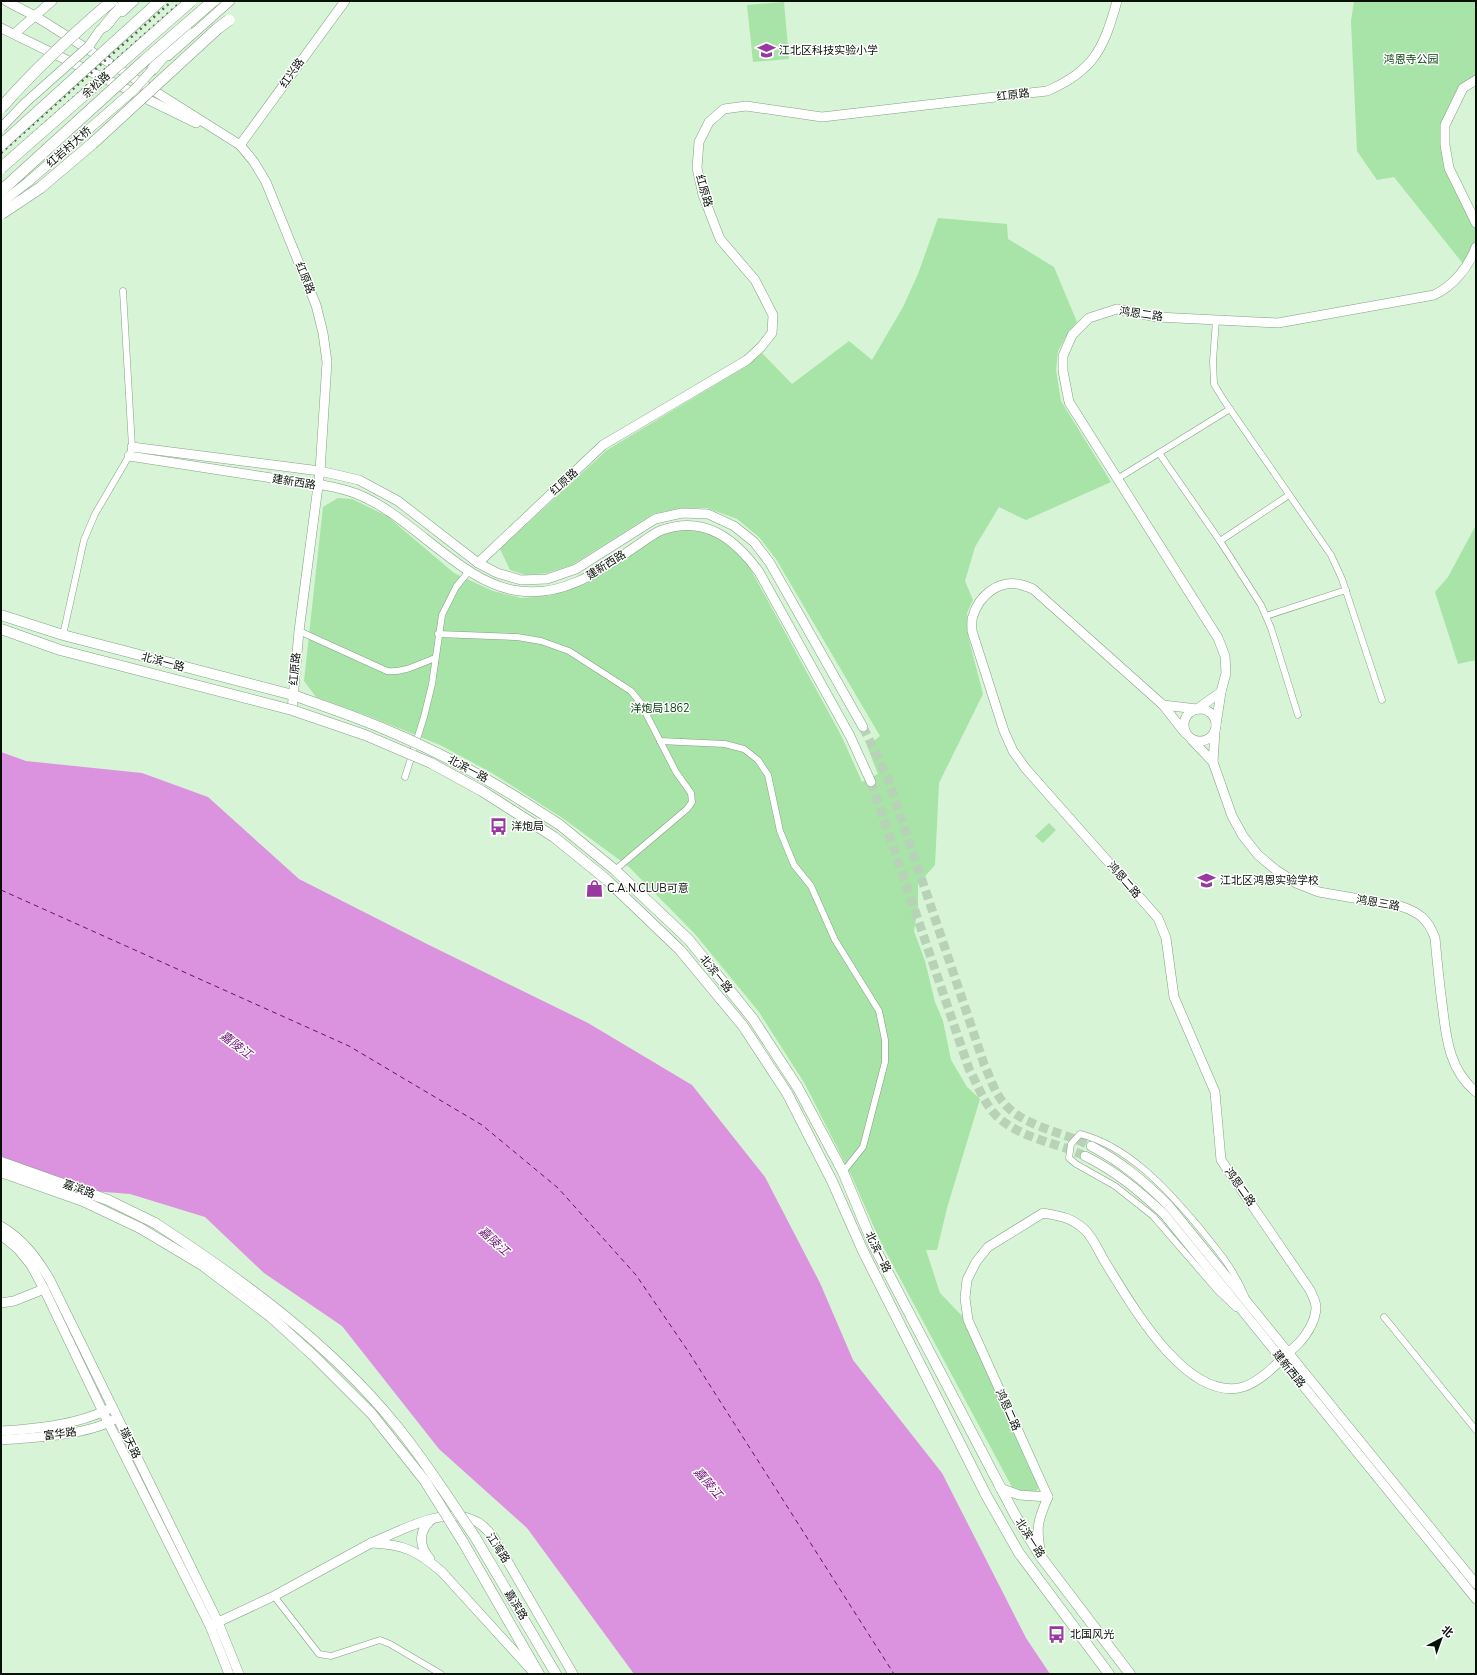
<svg xmlns="http://www.w3.org/2000/svg" width="1477" height="1675" font-family="'Nunito Sans','Noto Sans SC',sans-serif">
<style>
.green{fill:#a8e3a7}
.water{fill:#db93e0}
.lines{fill:none;stroke-linecap:round;stroke-linejoin:round}
.ferry{stroke:#670f6f;stroke-width:1;stroke-dasharray:5 4;stroke-linecap:butt}
.secondary-tunnel{stroke:#b8d2b7;stroke-width:9;stroke-dasharray:9 4.5;stroke-linecap:butt}
.street-casing{stroke:#84a084;stroke-width:7}
.secondary-casing{stroke:#84a084;stroke-width:10}
.primary-casing{stroke:#84a084;stroke-width:11}
.highway-casing{stroke:#84a084;stroke-width:12}
.street{stroke:#fff;stroke-width:6}
.secondary{stroke:#fff;stroke-width:9}
.primary{stroke:#fff;stroke-width:10}
.highway{stroke:#fff;stroke-width:11}
.rail{stroke:#506150;stroke-width:2.5;stroke-dasharray:2 4;stroke-linecap:butt}
.secondary-bridge-casing{stroke:#84a084;stroke-width:10;stroke-linecap:butt}
.primary-bridge-casing{stroke:#84a084;stroke-width:11;stroke-linecap:butt}
.highway-bridge-casing{stroke:#84a084;stroke-width:12;stroke-linecap:butt}
.secondary-bridge{stroke:#fff;stroke-width:9}
.primary-bridge{stroke:#fff;stroke-width:10}
.highway-bridge{stroke:#fff;stroke-width:11}
.labels{text-anchor:middle;dominant-baseline:central;stroke-width:3;stroke-linejoin:round;paint-order:stroke}
.poi-label{font-size:11px;fill:#071107;stroke:#fff;text-anchor:start}
.park-label{font-size:11px;fill:#09410f;stroke:#fff}
.street-label{font-size:11px;fill:#071107;stroke:#fff}
.water-label{font-size:12px;font-style:italic;fill:#670f6f;stroke:#fff}
</style>
<rect width="100%" height="100%" fill="#d7f4d6"/>
<g class="green">
<path d="M 1354,1 L 1476,1 L 1476,77 L 1461,90 L 1443,146 L 1476,227 L 1476,244 L 1464,265 L 1394,177 L 1377,180 L 1357,151 L 1351,21 Z"/>
<path d="M 784,2 L 789,59 L 753,62 L 747,5 Z"/>
<path d="M 938,218 L 1007,224 L 1008,239 L 1054,267 L 1077,322 L 1069,331 L 1058,351 L 1056,370 L 1061,401 L 1111,482 L 1026,520 L 999,507 L 975,547 L 965,581 L 973,600 L 967,613 L 968,636 L 983,694 L 939,783 L 935,865 L 918,884 L 918,907 L 914,931 L 925,961 L 935,1002 L 943,1021 L 951,1060 L 967,1087 L 980,1099 L 947,1208 L 937,1250 L 926,1250 L 940,1293 L 965,1319 L 1039,1488 L 1035,1492 L 1013,1489 L 880,1241 L 853,1179 L 805,1084 L 759,1012 L 695,934 L 629,867 L 564,819 L 492,773 L 440,745 L 371,717 L 316,697 L 304,681 L 323,507 L 338,498 L 352,499 L 387,516 L 454,573 L 493,591 L 521,598 L 549,596 L 585,583 L 662,533 L 687,529 L 709,532 L 727,541 L 744,557 L 842,737 L 862,782 L 878,774 L 867,746 L 880,736 L 776,559 L 759,537 L 737,519 L 707,508 L 681,508 L 653,514 L 572,565 L 547,573 L 526,575 L 510,570 L 500,549 L 607,450 L 750,364 L 762,353 L 792,384 L 849,341 L 872,360 L 903,307 L 918,274 Z"/>
<path d="M 1476,525 L 1476,660 L 1458,664 L 1435,592 L 1448,577 Z"/>
<path d="M 1049,823 L 1056,830 L 1043,843 L 1035,836 Z"/>
</g>
<path class="water" d="M 1,752 L 26,761 L 142,773 L 208,797 L 299,879 L 427,944 L 588,1023 L 692,1085 L 765,1177 L 820,1283 L 853,1360 L 942,1473 L 1026,1638 L 1050,1674 L 634,1674 L 527,1528 L 439,1449 L 342,1326 L 264,1273 L 205,1217 L 130,1194 L 42,1187 L 1,1170 Z"/>
<g class="lines">
<path class="ferry" d="M 1,890 L 349,1046 L 482,1125 L 558,1188 L 636,1275 L 688,1351 L 894,1674"/>
<g class="secondary-tunnel">
<path d="M 863,727 L 887,776 L 984,1064 C 989,1074 992,1086 998,1095 C 1017,1127 1060,1130 1091,1146"/>
<path d="M 871,782 L 969,1069 C 978,1085 985,1107 1000,1119 C 1024,1139 1058,1143 1085,1156"/>
</g>
<defs>
<g id="street">
<path d="M 1216,320 L 1213,361 L 1214,384 L 1223,399 L 1331,555 L 1342,579 L 1382,700"/>
<path d="M 1159,453 L 1220,541 L 1261,605 L 1271,628 L 1298,715"/>
<path d="M 1117,479 L 1230,409"/>
<path d="M 1220,541 L 1289,495"/>
<path d="M 1266,616 L 1346,590"/>
<path d="M 299,631 L 387,671 C 404,673 419,664 435,658"/>
<path d="M 438,634 L 517,637 L 541,641 L 569,651 L 631,691 L 640,702 L 676,772 L 691,793 L 692,802 L 687,809 L 615,870"/>
<path d="M 63,635 L 84,540 L 95,514 L 129,456 L 132,447 L 123,291"/>
<path d="M 660,741 L 725,744 L 744,749 L 758,760 L 768,775 L 780,831 L 794,865 L 811,886 L 835,940 L 879,1011 L 885,1040 L 885,1062 L 863,1147 L 843,1172"/>
<path d="M 405,777 L 424,717 L 432,684 L 442,615 L 456,587 L 469,571"/>
<path d="M 1236,1308 L 1218,1291 L 1153,1216 L 1115,1186 L 1076,1164 L 1069,1158 L 1071,1144 L 1080,1134 C 1128,1146 1167,1189 1198,1226 C 1216,1248 1234,1269 1245,1296"/>
<path d="M 1384,1317 L 1476,1430"/>
<path d="M 274,1596 L 319,1654 L 331,1656 L 380,1640 L 390,1644 L 441,1674"/>
</g>
<g id="secondary">
<path d="M 6,1 L 35,16 L 240,145 L 254,162 L 266,182 L 316,305 L 323,333 L 327,362 L 320,471 L 299,631 L 292,710"/>
<path d="M 122,12 L 134,1"/>
<path d="M 1,28 L 196,123"/>
<path d="M 14,34 L 52,1"/>
<path d="M 89,46 L 100,30 L 110,22"/>
<path d="M 168,56 L 230,1"/>
<path d="M 1476,80 L 1463,88 L 1445,125 L 1445,145 L 1449,168 L 1476,223"/>
<path d="M 240,145 L 345,1"/>
<path d="M 132,447 L 320,471 L 359,480 L 398,501 L 478,563 L 497,573 L 521,580 L 547,579 L 576,569 L 655,519 L 682,513 L 708,514 L 734,526 L 754,542 L 770,563 L 863,727"/>
<path d="M 129,456 C 178,464 228,471 278,479 C 301,482 335,485 357,494 C 413,516 462,585 520,591 C 565,597 600,570 635,547 C 643,542 652,534 662,530 C 705,515 735,539 759,572 L 850,736 L 871,782"/>
<path d="M 478,563 L 603,445 L 747,360 L 761,347 L 772,333 L 773,315 L 755,280 L 720,239 L 703,195 L 697,168 L 699,142 L 709,122 L 724,109 L 746,106 L 822,117 L 1047,91 C 1094,71 1104,48 1117,1"/>
<path d="M 1163,705 L 1197,709 L 1221,692"/>
<circle cx="1200" cy="725" r="16"/>
<path d="M 1216,725 L 1221,692 L 1226,673 L 1225,656 L 1218,638 L 1069,402 L 1063,371 L 1063,356 L 1072,335 L 1089,318 L 1117,309 L 1157,317 L 1278,323 L 1434,295 C 1453,286 1468,268 1476,247"/>
<path d="M 1192,740 L 1213,762 L 1232,816 L 1243,836 L 1258,855 L 1276,870 L 1296,883 L 1319,892 L 1400,906 C 1419,912 1428,919 1435,938 C 1437,960 1439,981 1442,1003 C 1446,1035 1448,1069 1476,1092"/>
<path d="M 1213,762 L 1215,731"/>
<path d="M 1091,1146 C 1123,1163 1144,1181 1170,1207 L 1476,1584"/>
<path d="M 1085,1156 C 1117,1172 1138,1190 1164,1214 L 1476,1599"/>
<path d="M 1,1226 C 23,1239 37,1258 50,1280 L 218,1622 L 239,1674"/>
<path d="M 1,1235 L 18,1249 L 31,1265 L 44,1289 L 103,1412 L 210,1626 L 229,1674"/>
<path d="M 1,1303 L 14,1301 L 44,1289"/>
<path d="M 1,1431 C 37,1429 76,1425 109,1409"/>
<path d="M 1,1440 C 30,1438 88,1435 113,1420"/>
<path d="M 1000,1488 L 1019,1495 L 1048,1497 C 1037,1522 1036,1528 1041,1555"/>
<path d="M 1048,1497 L 968,1320 L 965,1298 L 967,1280 L 976,1262 L 988,1247 L 1043,1213 C 1060,1216 1070,1217 1084,1229 C 1093,1237 1099,1252 1105,1262 C 1130,1302 1186,1403 1243,1387 C 1263,1381 1283,1357 1298,1344 C 1307,1335 1316,1320 1316,1307 C 1316,1302 1312,1295 1310,1290 L 1221,1160 L 1215,1092 L 1174,997 L 1166,938 L 1158,918 L 1026,769 L 1013,751 L 1004,731 L 972,631 C 972,626 971,620 973,616 C 979,596 997,581 1018,584 C 1023,585 1028,587 1033,589 L 1163,705 L 1185,733"/>
<path d="M 430,1559 C 419,1546 418,1532 431,1520"/>
<path d="M 214,1624 L 274,1596 L 371,1543"/>
<path d="M 535,1674 L 442,1572 C 418,1551 403,1544 371,1543 C 399,1532 442,1506 473,1520 C 482,1523 488,1531 494,1538 L 573,1674"/>
</g>
<g id="primary">
<path d="M 1,615 L 63,635 L 293,695 L 349,715"/>
<path d="M 524,802 L 560,825 L 615,870 L 689,940 L 753,1019 L 798,1088 L 843,1172 L 873,1244 L 1015,1515 L 1041,1557 L 1130,1674"/>
<path d="M 787,1093 L 832,1181 L 863,1251 L 986,1495 L 1019,1553 L 1109,1674"/>
<path d="M 1,1162 L 108,1200 L 155,1223"/>
<path d="M 1,1172 L 83,1201 L 140,1228"/>
<path d="M 475,1537 L 556,1674"/>
<path d="M 463,1542 L 539,1674"/>
</g>
<g id="highway">
<path d="M 105,26 L 126,1"/>
<path d="M 152,70 L 186,29"/>
</g>
</defs>
<use href="#street" class="street-casing"/>
<use href="#secondary" class="secondary-casing"/>
<use href="#primary" class="primary-casing"/>
<use href="#highway" class="highway-casing"/>
<use href="#street" class="street"/>
<use href="#secondary" class="secondary"/>
<use href="#primary" class="primary"/>
<use href="#highway" class="highway"/>
<g class="rail">
<path d="M 1,153 L 172,1"/>
<path d="M 1,162 L 182,1"/>
</g>
<defs>
<g id="secondary-bridge">
<path d="M 1,128 L 25,103 L 89,46"/>
<path d="M 1,203 L 28,182 L 135,89 L 152,70"/>
</g>
<g id="primary-bridge">
<path d="M 1,629 L 60,650 L 292,710 L 365,735 L 431,763 L 482,791 L 554,837 L 607,880 L 680,950 L 743,1026 L 787,1093"/>
<path d="M 349,715 C 411,738 469,767 524,802"/>
<path d="M 155,1223 C 241,1279 329,1343 395,1424 C 424,1459 449,1499 475,1537"/>
<path d="M 140,1228 L 202,1265 L 271,1317 L 316,1358 L 371,1413 L 425,1481 L 463,1542"/>
</g>
<g id="highway-bridge">
<path d="M 1,108 C 35,69 73,34 112,1"/>
<path d="M 1,145 L 160,1"/>
<path d="M 1,168 L 191,1"/>
<path d="M 1,191 L 145,60 L 213,1"/>
<path d="M 1,214 L 40,188 L 92,144 L 217,29 L 229,20"/>
</g>
</defs>
<use href="#secondary-bridge" class="secondary-bridge-casing"/>
<use href="#primary-bridge" class="primary-bridge-casing"/>
<use href="#highway-bridge" class="highway-bridge-casing"/>
<use href="#secondary-bridge" class="secondary-bridge"/>
<use href="#primary-bridge" class="primary-bridge"/>
<use href="#highway-bridge" class="highway-bridge"/>
</g>
<defs>
<symbol id="school-bare" viewBox="-9 -9 18 18"><path d="M0-5L7-2L0 1L-7-2ZM-4 1L0 2.5L4 1V4Q0 6-4 4Z" fill="#9838a0" stroke="#fff" stroke-width="2.5" paint-order="stroke"/></symbol>
<symbol id="bus-bare" viewBox="-9 -9 18 18"><path d="M-5-6H5V4H4V6H2V4H-2V6H-4V4H-5ZM-3.5-4V0h7V-4ZM-3.5 1.2v1.5H-2V1.2ZM2 1.2v1.5H3.5V1.2Z" fill="#9838a0" stroke="#fff" stroke-width="2.5" paint-order="stroke"/></symbol>
<symbol id="shop-bare" viewBox="-9 -9 18 18"><path d="M-5-2.5h2.3a2.7 3.5 0 0 1 5.4 0H5L5.5 6h-11ZM-1.5-2.5h3a1.5 2.3 0 0 0-3 0Z" fill="#9838a0" stroke="#fff" stroke-width="2.5" paint-order="stroke"/></symbol>
</defs>
<g fill-rule="evenodd">
<use href="#school-bare" x="754" y="38" width="25" height="25"/>
<use href="#bus-bare" x="486" y="814" width="25" height="25"/>
<use href="#school-bare" x="1194" y="868" width="25" height="25"/>
<use href="#shop-bare" x="582" y="876" width="25" height="25"/>
<use href="#bus-bare" x="1044" y="1622" width="25" height="25"/>
</g>
<g class="labels">
<g class="poi-label">
<text x="779" y="50">江北区科技实验小学</text>
<text x="511" y="826">洋炮局</text>
<text x="1220" y="880">江北区鸿恩实验学校</text>
<text x="607" y="888">C.A.N.CLUB可意</text>
<text x="1070" y="1634">北国风光</text>
</g>
<g class="park-label">
<text x="1411" y="59">鸿恩寺公园</text>
<text x="660" y="708">洋炮局1862</text>
</g>
<g class="street-label">
<text transform="translate(292 73) rotate(-54)">红兴路</text>
<text transform="translate(96 85) rotate(-42)">余松路</text>
<text transform="translate(1013 95) rotate(-7)">红原路</text>
<text transform="translate(69 147) rotate(-41)">红岩村大桥</text>
<text transform="translate(704 191) rotate(74)">红原路</text>
<text transform="translate(305 278) rotate(68)">红原路</text>
<text transform="translate(1141 314) rotate(8)">鸿恩二路</text>
<text transform="translate(294 482) rotate(9)">建新西路</text>
<text transform="translate(564 482) rotate(-43)">红原路</text>
<text transform="translate(606 565) rotate(-32)">建新西路</text>
<text transform="translate(163 662) rotate(15)">北滨一路</text>
<text transform="translate(295 669) rotate(-85)">红原路</text>
<text transform="translate(468 769) rotate(28)">北滨一路</text>
<text transform="translate(1124 880) rotate(49)">鸿恩二路</text>
<text transform="translate(1378 903) rotate(10)">鸿恩三路</text>
<text transform="translate(716 974) rotate(51)">北滨一路</text>
<text transform="translate(1240 1187) rotate(55)">鸿恩二路</text>
<text transform="translate(79 1189) rotate(20)">嘉滨路</text>
<text transform="translate(878 1252) rotate(64)">北滨一路</text>
<text transform="translate(1289 1369) rotate(51)">建新西路</text>
<text transform="translate(1008 1410) rotate(66)">鸿恩二路</text>
<text transform="translate(60 1434) rotate(-8)">富华路</text>
<text transform="translate(130 1443) rotate(64)">瑞天路</text>
<text transform="translate(1030 1538) rotate(57)">北滨一路</text>
<text transform="translate(498 1548) rotate(57)">江湾路</text>
<text transform="translate(516 1605) rotate(59)">嘉滨路</text>
</g>
<g class="water-label">
<text transform="translate(236 1045) rotate(37)">嘉陵江</text>
<text transform="translate(494 1241) rotate(42)">嘉陵江</text>
<text transform="translate(708 1483) rotate(49)">嘉陵江</text>
</g>
</g>
<rect width="1477" height="1675" fill="none" stroke="#071107" stroke-width="4"/>
<g transform="translate(1441 1639) rotate(41)" stroke="#ffffff" stroke-width="3" paint-order="stroke">
<path d="M0-3L7 15L0 10L-7 15Z" fill="#071107"/>
<text y="-6" font-size="11" font-weight="bold" text-anchor="middle" fill="#071107">北</text>
</g>
</svg>
